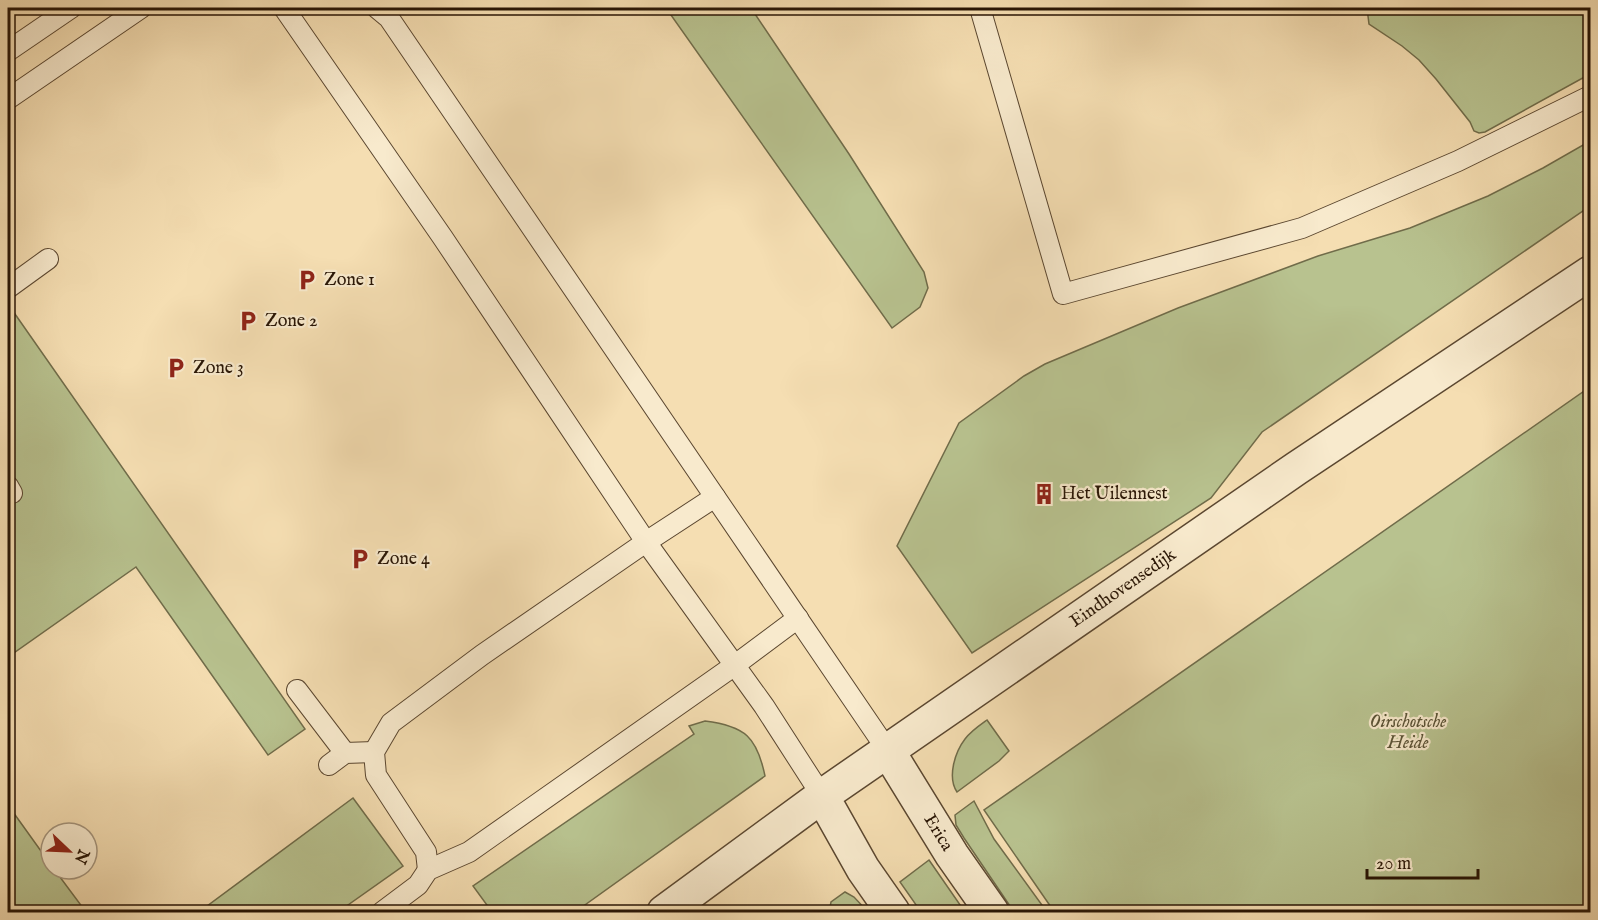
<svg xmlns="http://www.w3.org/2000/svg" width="1598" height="920" font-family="'IM FELL English',serif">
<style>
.green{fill:#b8c28f;stroke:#706c4a;stroke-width:1.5}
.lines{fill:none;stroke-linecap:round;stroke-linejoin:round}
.service-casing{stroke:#5b4730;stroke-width:22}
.minor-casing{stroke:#5b4730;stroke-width:36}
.tertiary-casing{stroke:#5b4730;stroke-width:36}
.service{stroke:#f8eacd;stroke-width:20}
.minor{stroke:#f8eacd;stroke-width:33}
.tertiary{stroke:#f8eacd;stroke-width:33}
.labels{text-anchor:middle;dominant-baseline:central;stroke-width:4.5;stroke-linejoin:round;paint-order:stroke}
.poi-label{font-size:18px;fill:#281505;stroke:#f8eacd;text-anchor:start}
.street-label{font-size:18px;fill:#281505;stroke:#f8eacd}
.park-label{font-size:18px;font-style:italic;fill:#5a5235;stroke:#f8eacd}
</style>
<rect width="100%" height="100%" fill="#f5deb2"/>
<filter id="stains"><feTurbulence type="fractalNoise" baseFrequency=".00333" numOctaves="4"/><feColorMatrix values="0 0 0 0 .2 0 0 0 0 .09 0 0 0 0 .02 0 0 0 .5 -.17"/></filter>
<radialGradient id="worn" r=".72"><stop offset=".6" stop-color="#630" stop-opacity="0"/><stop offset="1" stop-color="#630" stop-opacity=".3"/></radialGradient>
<g class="green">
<path d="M 666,8 L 751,8 L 849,154 L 924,272 L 928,288 L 920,307 L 892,328 Z"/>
<path d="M 1367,8 L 1590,8 L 1590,74 L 1485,132 L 1479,133 L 1474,131 L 1470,122 L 1436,79 L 1419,60 L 1402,46 L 1369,24 Z"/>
<path d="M 1590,141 L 1590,206 L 1262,432 L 1211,498 L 972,653 L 897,546 L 959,423 L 1024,376 L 1045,364 L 1178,308 L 1318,256 L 1410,228 L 1488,196 L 1543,168 Z"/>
<path d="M 8,304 L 305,729 L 268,755 L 136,567 L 8,657 Z"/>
<path d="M 1590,387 L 1590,912 L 1051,912 L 1053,910 L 984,810 Z"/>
<path d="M 987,720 L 1009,751 L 999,761 L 957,792 C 947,777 955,752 965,739 C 971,731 980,725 987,720 Z"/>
<path d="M 705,721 C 745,726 757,737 765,776 L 575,912 L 492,912 L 473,886 L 694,734 L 689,726 Z"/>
<path d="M 353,798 L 403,866 L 338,912 L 199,912 Z"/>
<path d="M 974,801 L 994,839 L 1047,912 L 1014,912 L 964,838 L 956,825 L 955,815 Z"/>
<path d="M 8,805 L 51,865 L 51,869 L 54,869 L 86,912 L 8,912 Z"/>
<path d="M 929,860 L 965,912 L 921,912 L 900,882 Z"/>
<path d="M 845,892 L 854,897 L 868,912 L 829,912 L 831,902 Z"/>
</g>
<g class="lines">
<defs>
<g id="service">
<path d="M 284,8 L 443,238 L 646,542 L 764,706 L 822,796"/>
<path d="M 377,8 L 389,18 L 888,751"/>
<path d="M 980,8 L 1063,294 L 1302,228 L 1458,161 L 1590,96"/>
<path d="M 8,51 L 71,8"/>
<path d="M 8,99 L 141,8"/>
<path d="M 8,288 L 48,259"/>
<path d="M 8,486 L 12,493"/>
<path d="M 297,690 L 345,753"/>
<path d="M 329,765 L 345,753 L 374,752"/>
<path d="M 428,870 L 426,852 L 376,775 L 374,752 L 391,723 L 482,655 L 646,542 L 715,497"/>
<path d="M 382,912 L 418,885 L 428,870 L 469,852 L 735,665 L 798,618"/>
</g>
<path id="minor" d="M 664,912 L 822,796"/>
<g id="tertiary">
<path id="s1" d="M 888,751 L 952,855 L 992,912"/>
<path id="s2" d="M 893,912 L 863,869 L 822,796 L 1297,468 L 1590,273"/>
</g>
</defs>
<use href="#service" class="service-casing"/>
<use href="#minor" class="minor-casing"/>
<use href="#tertiary" class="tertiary-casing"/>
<use href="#service" class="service"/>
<use href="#minor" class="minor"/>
<use href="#tertiary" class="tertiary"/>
</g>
<defs>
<symbol id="parking-bare" viewBox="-9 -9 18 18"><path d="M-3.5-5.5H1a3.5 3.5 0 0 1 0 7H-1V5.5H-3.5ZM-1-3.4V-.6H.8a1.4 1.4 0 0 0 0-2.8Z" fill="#8f2418" stroke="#f8eacd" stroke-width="2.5" paint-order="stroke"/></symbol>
<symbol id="building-bare" viewBox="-9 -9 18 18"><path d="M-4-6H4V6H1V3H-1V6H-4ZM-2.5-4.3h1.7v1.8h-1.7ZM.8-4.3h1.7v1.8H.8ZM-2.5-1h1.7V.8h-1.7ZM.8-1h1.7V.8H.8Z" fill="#8f2418" stroke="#f8eacd" stroke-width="2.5" paint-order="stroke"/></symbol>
</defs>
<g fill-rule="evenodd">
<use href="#parking-bare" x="292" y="265" width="30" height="30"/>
<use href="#parking-bare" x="233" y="306" width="30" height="30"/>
<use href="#parking-bare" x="161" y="353" width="30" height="30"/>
<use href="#building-bare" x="1029" y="479" width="30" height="30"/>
<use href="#parking-bare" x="345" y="544" width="30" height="30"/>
</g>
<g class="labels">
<g class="poi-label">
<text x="324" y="280">Zone 1</text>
<text x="265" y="321">Zone 2</text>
<text x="193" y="368">Zone 3</text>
<text x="1061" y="494">Het Uilennest</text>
<text x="377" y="559">Zone 4</text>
</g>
<g class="street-label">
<text stroke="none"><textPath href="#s2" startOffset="502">Eindhovensedijk</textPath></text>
<text stroke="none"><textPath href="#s1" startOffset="96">Erica</textPath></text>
</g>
<g class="park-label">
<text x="1408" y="722">Oirschotsche<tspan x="1408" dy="21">Heide</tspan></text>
</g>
</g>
<rect width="1598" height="920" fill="none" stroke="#f5deb2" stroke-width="30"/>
<rect x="9" y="9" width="1580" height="902" fill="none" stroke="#281505" stroke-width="3"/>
<rect x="15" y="15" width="1568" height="890" fill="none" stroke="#281505" stroke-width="1.5"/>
<g transform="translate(69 851) rotate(113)"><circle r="28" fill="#f8eacd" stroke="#a5957d" stroke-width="1.5"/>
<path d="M0-4.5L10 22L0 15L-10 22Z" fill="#8f2418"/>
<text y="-9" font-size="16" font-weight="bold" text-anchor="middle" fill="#281505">N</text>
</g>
<path d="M1367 869v9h111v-9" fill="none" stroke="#281505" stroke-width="3"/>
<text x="1376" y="869" font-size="18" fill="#281505" stroke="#f8eacd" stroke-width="4.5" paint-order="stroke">20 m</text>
<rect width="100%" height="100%" filter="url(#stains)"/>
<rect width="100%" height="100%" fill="url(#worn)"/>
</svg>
